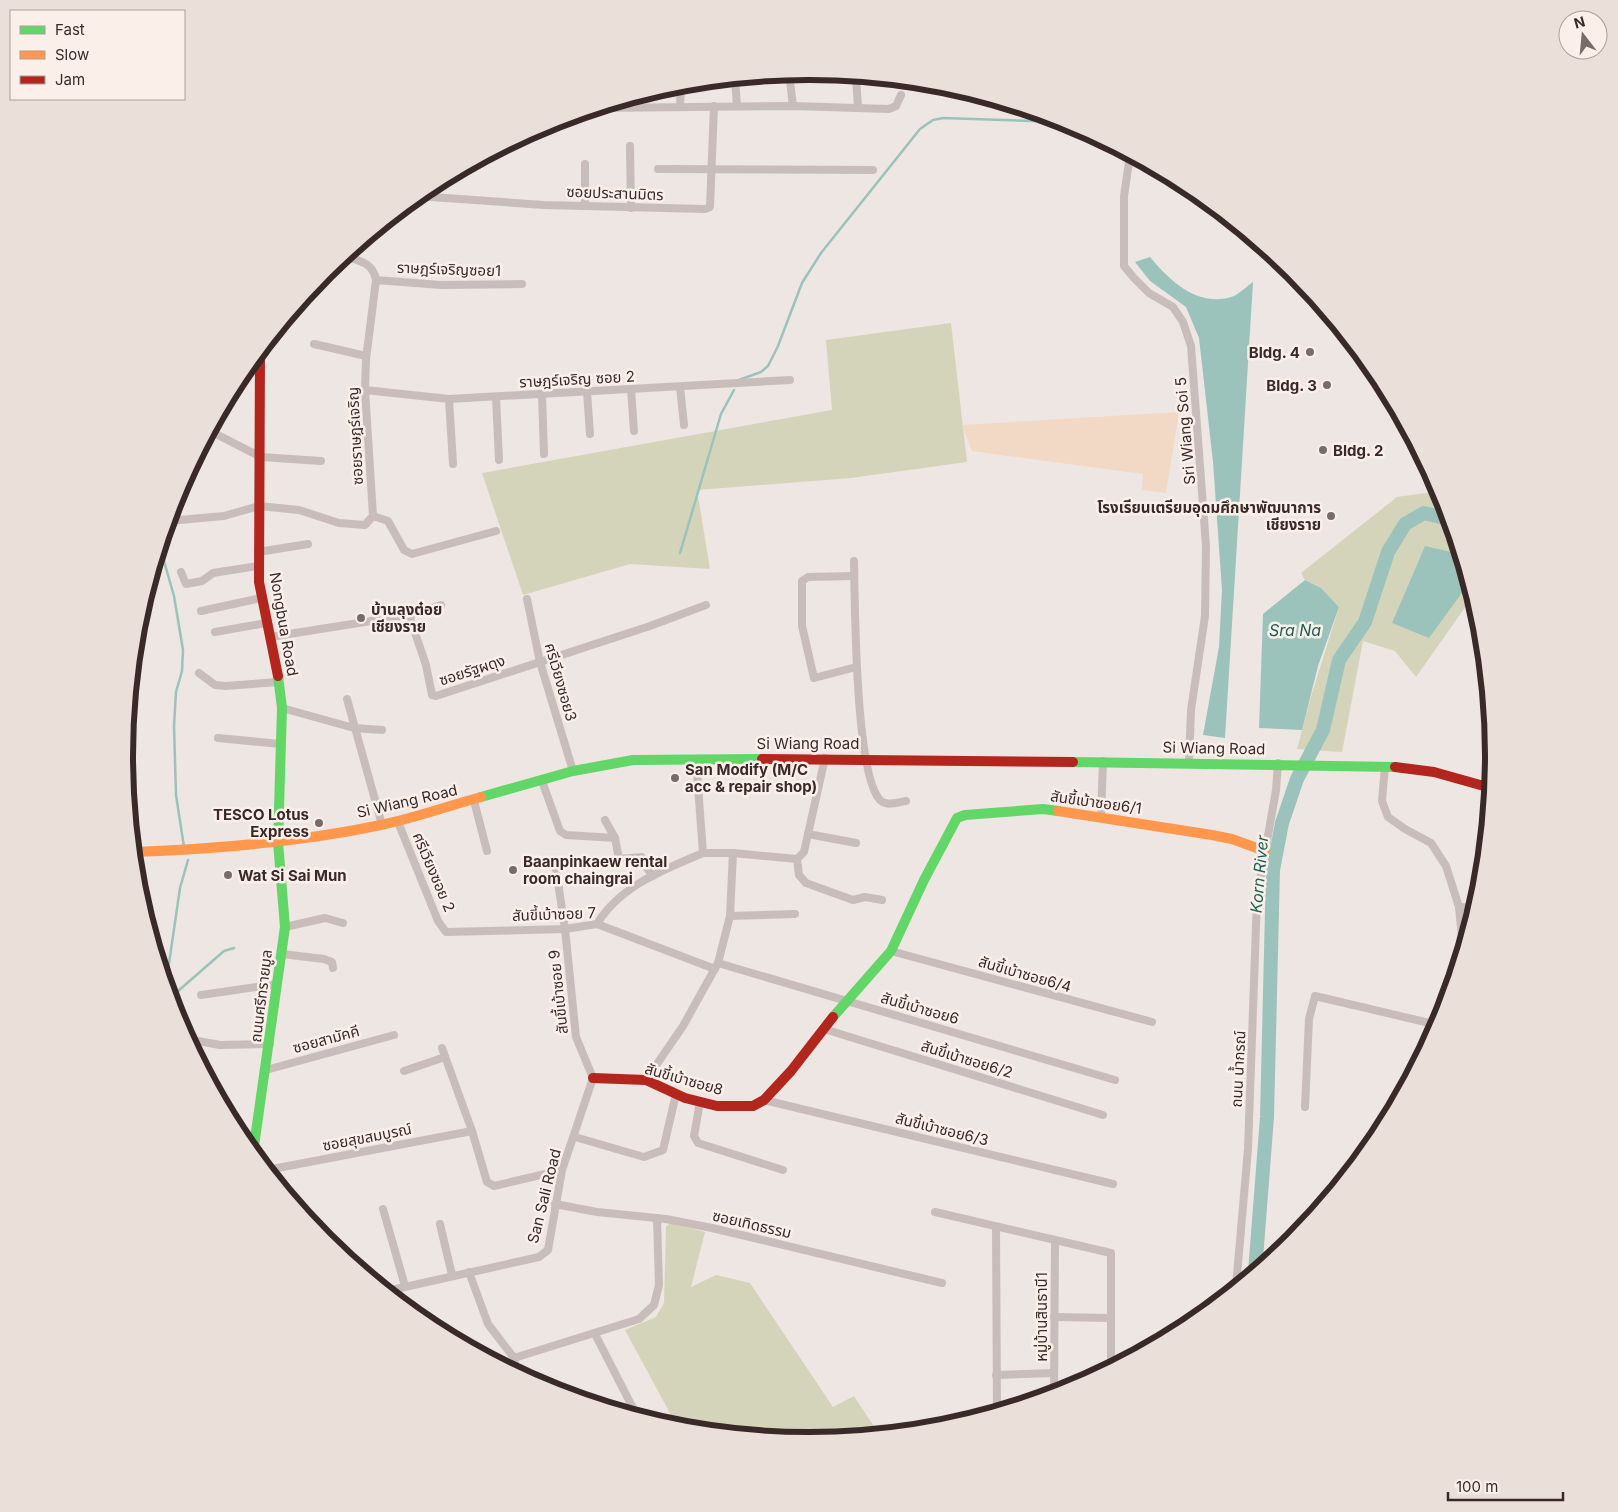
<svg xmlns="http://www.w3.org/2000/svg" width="1618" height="1512" font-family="Inter,'Noto Sans Thai',sans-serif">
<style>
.green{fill:#d4d4ba}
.sand{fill:#f1d9c6}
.water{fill:#9bc3bb}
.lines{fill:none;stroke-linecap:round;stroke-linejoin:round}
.stream{stroke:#9bc3bb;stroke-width:2.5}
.river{stroke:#9bc3bb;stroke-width:14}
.street{stroke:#c8bdba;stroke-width:8}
.fast{stroke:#63d668;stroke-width:10}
.slow{stroke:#ff974d;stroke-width:10}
.jam{stroke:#b3261e;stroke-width:10}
.poi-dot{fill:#786c69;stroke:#fbefe9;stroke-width:2}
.labels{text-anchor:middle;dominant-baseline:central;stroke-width:5;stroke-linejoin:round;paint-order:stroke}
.street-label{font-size:15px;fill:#392a28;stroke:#fbefe9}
.poi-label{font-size:15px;font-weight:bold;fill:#392a28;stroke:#fbefe9;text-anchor:start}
.water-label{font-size:16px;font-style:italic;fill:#195f55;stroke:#fbefe9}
.rim{fill:none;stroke:#392a28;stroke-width:6}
</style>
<rect width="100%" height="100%" fill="#eee6e2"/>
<g class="green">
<path d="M 951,323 L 967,462 L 851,478 L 697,490 L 710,569 L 630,564 L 523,595 L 482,473 L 832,410 L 826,340 Z"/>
<path d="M 1440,491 L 1473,596 L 1416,677 L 1395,651 L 1363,641 L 1342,752 L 1297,749 L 1310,700 L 1339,607 L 1321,588 L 1305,580 L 1301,573 L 1397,497 Z"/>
<path d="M 670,1223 L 705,1232 L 691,1287 L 716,1275 L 750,1283 L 833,1407 L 854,1396 L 879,1434 L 828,1439 L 822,1429 L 809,1441 L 678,1428 L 625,1330 L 656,1317 L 664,1303 L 666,1227 Z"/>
</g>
<path class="sand" d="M 1179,412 L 1166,493 L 1142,490 L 1143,474 L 972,451 L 962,425 Z"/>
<g class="water">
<path d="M 1150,257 C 1170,281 1199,309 1234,296 C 1240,293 1247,286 1253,282 L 1225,738 L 1203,735 L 1219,647 L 1222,590 L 1213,462 L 1199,338 L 1186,307 L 1150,281 L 1135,262 Z"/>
<path d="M 1425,546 L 1460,554 L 1469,583 L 1429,638 L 1392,623 Z"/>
<path d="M 1305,580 L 1321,588 L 1339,607 L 1318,666 L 1302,730 L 1259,728 L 1263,614 Z"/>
</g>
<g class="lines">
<g class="stream">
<path d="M 739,380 L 761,372 L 768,366 L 778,346 L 802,283 L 821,253 L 920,129 L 933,120 L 943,118 L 1065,122"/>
<path d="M 162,541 L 164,561 L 174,596 L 183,650 L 182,671 L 176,692 L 174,726 L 176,795 L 184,847"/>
<path d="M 680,553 L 721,414 L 734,390"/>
<path d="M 166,984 L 180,888 L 188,860"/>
<path d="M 170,998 L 224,951 L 234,948"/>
</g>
<path class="river" d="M 1255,1272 L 1267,1117 L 1273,870 L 1282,823 L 1297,779 L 1323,730 L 1339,660 L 1365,622 L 1388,552 L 1405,524 L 1424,513 L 1449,519"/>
<g class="street">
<path d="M 789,73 L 793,106"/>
<path d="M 856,76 L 858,108"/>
<path d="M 735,79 L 737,106"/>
<path d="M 680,107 L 681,84"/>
<path d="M 597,108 L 793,106 L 889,109 L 896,106 L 901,95"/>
<path d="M 630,146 L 631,208"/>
<path d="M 1130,155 L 1124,196 L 1124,266 L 1134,278 L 1149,293 L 1173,307 L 1183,322 L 1191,346 L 1206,546 L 1205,616 L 1191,710 L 1189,762"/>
<path d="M 585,164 L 585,206"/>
<path d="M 658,169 L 873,170"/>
<path d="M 417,196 L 544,205 L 705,209 L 710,207 L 714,106"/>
<path d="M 376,280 L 441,285 L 522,284"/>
<path d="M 314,344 L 366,356"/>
<path d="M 680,387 L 684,425"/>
<path d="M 631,389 L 634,431"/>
<path d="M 365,390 L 449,399 L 790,380"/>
<path d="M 587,392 L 590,434"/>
<path d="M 542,394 L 544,454"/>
<path d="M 496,397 L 499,460"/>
<path d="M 449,399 L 453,464"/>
<path d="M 210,431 L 261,457 L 321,461"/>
<path d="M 373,516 L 388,521 L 404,550 L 412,554 L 496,531"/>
<path d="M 168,521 L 224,516 L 259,506 L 299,510 L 339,523 L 365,525 L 373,516 L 365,390 L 366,359 L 376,280 C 373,262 359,261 344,256"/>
<path d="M 258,552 L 308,544"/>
<path d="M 854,561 C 855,603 855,773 880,800 C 887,807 898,802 906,801"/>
<path d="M 181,572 L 186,584 L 202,581 L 213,573 L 258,566"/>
<path d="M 854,576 L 808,577 L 802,581 L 802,626 L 814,678 L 856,667"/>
<path d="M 527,599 L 540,662 L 573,771"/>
<path d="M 201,611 L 261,598"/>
<path d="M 409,615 L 441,605"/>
<path d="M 215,632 L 266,623"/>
<path d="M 270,637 L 409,615 L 426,665 L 432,695 L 436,696 L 650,626 L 706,605"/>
<path d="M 199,673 L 215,685 L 225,686 L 279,682"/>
<path d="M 347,699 L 382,825"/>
<path d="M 282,708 L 354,728 L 382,730"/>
<path d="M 218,738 L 281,744"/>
<path d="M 1385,766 L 1382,801 L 1388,817 L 1405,829 L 1431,843 L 1446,866 L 1459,907 L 1463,948"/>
<path d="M 542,781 L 560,831 L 566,835 L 615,838"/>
<path d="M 474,801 L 487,851"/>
<path d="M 1101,817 L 1103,761"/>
<path d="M 605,820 L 615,838 L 619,859 L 642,857 L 646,867 L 653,876"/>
<path d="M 398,822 L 438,921 L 446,932 L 565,929 L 597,924 L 715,969"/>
<path d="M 808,834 L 856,843"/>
<path d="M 703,853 L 733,853"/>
<path d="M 797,859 L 799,875 L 806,883 L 853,900 L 865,897 L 882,900"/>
<path d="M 1459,907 L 1475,908"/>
<path d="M 730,916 L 795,914"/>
<path d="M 597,924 C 620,886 663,870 703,853 L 696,759"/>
<path d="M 285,927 L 325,918 L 343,923"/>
<path d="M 891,951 L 1152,1022"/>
<path d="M 282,954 L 324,959 L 332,962 L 333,968"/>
<path d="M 718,963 L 1115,1080"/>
<path d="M 201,995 L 277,984"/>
<path d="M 824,1029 L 1103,1115"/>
<path d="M 187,1039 L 220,1045 L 270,1044"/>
<path d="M 442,1048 L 472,1131"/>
<path d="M 266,1070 L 394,1035"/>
<path d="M 404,1071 L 445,1057"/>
<path d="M 646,1080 L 683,1026 L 718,963 L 730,916 L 733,853 L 797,859 L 804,852 L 825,758"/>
<path d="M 764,1100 L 1113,1184"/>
<path d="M 700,1102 L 694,1136 L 698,1143 L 783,1170"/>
<path d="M 1305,1107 L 1309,1019 L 1315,996 L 1438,1025"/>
<path d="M 575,1137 L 644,1157 L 663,1150 L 676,1094"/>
<path d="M 267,1170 L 472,1131 L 487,1182 L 494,1186 L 562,1170"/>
<path d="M 555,1204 L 597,1212 L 666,1219 L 712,1228 L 942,1283"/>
<path d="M 383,1209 L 405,1286"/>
<path d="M 935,1212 L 1111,1253 L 1111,1367"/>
<path d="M 440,1224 L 452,1275"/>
<path d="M 996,1227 L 997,1411"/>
<path d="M 1285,1238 L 1293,1240"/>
<path d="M 469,1272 L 488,1324 L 514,1358 L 516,1372"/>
<path d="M 1236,1287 L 1248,1149 L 1257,898 L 1276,790 L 1278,763"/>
<path d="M 387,1291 L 539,1257 L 548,1250 L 562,1170 L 593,1078 L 576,1037 L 565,929 L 556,869"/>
<path d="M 1054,1317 L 1111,1318"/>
<path d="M 595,1334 L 637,1416"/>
<path d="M 514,1358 L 639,1319 L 654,1305 L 659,1285 L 657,1218"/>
<path d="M 996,1375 L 1054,1373"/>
<path d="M 1054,1394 L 1055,1241"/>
<path d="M 919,1430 L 936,1422"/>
</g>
<g class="fast">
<path d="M 1073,762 L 1395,767"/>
<path d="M 481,797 L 573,771 L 633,760 L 762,759"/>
<path d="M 833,1017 L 891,951 L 924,880 L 957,818 L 965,815 L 1043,809 L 1058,811"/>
<path d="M 253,1153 L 285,927 L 278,842 L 282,708 L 278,676"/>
</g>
<g class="slow">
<path d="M 1058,811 L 1212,835 L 1232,839 L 1265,851"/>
<path d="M 134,852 C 217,849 300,842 381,825 C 415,818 448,806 481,797"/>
</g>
<g class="jam">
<path d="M 260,351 L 259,582 L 278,676"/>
<path d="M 762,759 L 1073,762"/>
<path d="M 1395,767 L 1434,772 L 1491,788"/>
<path d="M 593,1078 L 646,1080 L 685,1098 L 717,1106 L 753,1106 L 764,1100 L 791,1071 L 833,1017"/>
</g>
</g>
<g class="poi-dot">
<circle cx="1310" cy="352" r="5"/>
<circle cx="1327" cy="385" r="5"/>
<circle cx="1323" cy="450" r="5"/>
<circle cx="1331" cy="516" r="5"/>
<circle cx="361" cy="618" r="5"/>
<circle cx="675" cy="778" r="5"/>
<circle cx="319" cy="823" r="5"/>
<circle cx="513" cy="870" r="5"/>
<circle cx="228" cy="875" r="5"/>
</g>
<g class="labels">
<g class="street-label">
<text transform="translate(615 193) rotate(2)">ซอยประสานมิตร</text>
<text transform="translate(449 269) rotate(2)">ราษฎร์เจริญซอย1</text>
<text transform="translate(577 379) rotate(-3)">ราษฎร์เจริญ ซอย 2</text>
<text transform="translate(1185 431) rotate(-95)">Sri Wiang Soi 5</text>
<text transform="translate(355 436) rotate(-93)">ซอยราษฎร์เจริญ</text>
<text transform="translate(284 624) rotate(80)">Nongbua Road</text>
<text transform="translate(472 670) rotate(-18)">ซอยรัฐผดุง</text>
<text transform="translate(561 682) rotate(74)">ศรีเวียงซอย3</text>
<text x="808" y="743">Si Wiang Road</text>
<text transform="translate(1214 748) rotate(1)">Si Wiang Road</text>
<text transform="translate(407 801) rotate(-13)">Si Wiang Road</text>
<text transform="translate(1096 802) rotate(8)">สันขี้เบ้าซอย6/1</text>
<text transform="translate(434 872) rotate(67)">ศรีเวียงซอย 2</text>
<text transform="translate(554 914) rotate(-2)">สันขี้เบ้าซอย 7</text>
<text transform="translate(1025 974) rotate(16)">สันขี้เบ้าซอย6/4</text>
<text transform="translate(558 992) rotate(-96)">สันขี้เบ้าซอย 9</text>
<text transform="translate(261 996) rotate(-83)">ถนนศรีทรายมูล</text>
<text transform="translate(920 1008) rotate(16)">สันขี้เบ้าซอย6</text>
<text transform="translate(326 1039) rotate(-15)">ซอยสามัคคี</text>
<text transform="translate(967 1059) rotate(17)">สันขี้เบ้าซอย6/2</text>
<text transform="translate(1238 1069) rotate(-87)">ถนน น้ำกรณ์</text>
<text transform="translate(684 1079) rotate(16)">สันขี้เบ้าซอย8</text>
<text transform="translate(942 1129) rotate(14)">สันขี้เบ้าซอย6/3</text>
<text transform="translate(367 1137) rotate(-11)">ซอยสุขสมบูรณ์</text>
<text transform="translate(544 1196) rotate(-76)">San Sali Road</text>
<text transform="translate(752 1224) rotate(13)">ซอยเทิดธรรม</text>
<text transform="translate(1041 1317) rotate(-90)">หมู่บ้านสินธานี1</text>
</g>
<g class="poi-label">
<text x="1300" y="352" text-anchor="end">Bldg. 4</text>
<text x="1317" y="385" text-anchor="end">Bldg. 3</text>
<text x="1333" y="450">Bldg. 2</text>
<text x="1321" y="507" text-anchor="end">โรงเรียนเตรียมอุดมศึกษาพัฒนาการ<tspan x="1321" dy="17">เชียงราย</tspan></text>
<text x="371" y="609">บ้านลุงต๋อย<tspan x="371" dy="17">เชียงราย</tspan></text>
<text x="685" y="769">San Modify (M/C<tspan x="685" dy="17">acc &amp; repair shop)</tspan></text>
<text x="309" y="814" text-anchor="end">TESCO Lotus<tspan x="309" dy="17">Express</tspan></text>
<text x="523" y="861">Baanpinkaew rental<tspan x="523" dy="17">room chaingrai</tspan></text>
<text x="238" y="875">Wat Si Sai Mun</text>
</g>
<g class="water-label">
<text x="1295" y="630">Sra Na</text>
<text transform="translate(1259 874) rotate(-85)">Korn River</text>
</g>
</g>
<path d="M0 0H1618V1512H0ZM133 756a676 676 0 1 1 1352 0a676 676 0 1 1-1352 0Z" fill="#ebdfda" fill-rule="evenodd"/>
<path class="rim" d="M133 756a676 676 0 1 1 1352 0a676 676 0 1 1-1352 0Z"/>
<rect x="10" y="10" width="175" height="90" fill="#fbefe9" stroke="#ada09c"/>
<rect x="20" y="26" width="25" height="8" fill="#63d668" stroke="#ada09c"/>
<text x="55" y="35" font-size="15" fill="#392a28">Fast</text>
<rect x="20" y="51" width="25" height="8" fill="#ff974d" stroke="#ada09c"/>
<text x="55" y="60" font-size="15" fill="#392a28">Slow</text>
<rect x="20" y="76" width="25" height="8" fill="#b3261e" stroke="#ada09c"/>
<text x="55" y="85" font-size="15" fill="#392a28">Jam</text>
<g transform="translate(1583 35) rotate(344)"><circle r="24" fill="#fbefe9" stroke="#ada09c"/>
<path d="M0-4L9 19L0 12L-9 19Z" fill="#786c69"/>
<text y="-8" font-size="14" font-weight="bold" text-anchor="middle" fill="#392a28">N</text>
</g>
<path d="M1448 1492v8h115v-8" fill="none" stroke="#392a28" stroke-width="2.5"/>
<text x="1456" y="1492" font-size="15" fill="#392a28" stroke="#fbefe9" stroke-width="4" paint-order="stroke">100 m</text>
</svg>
